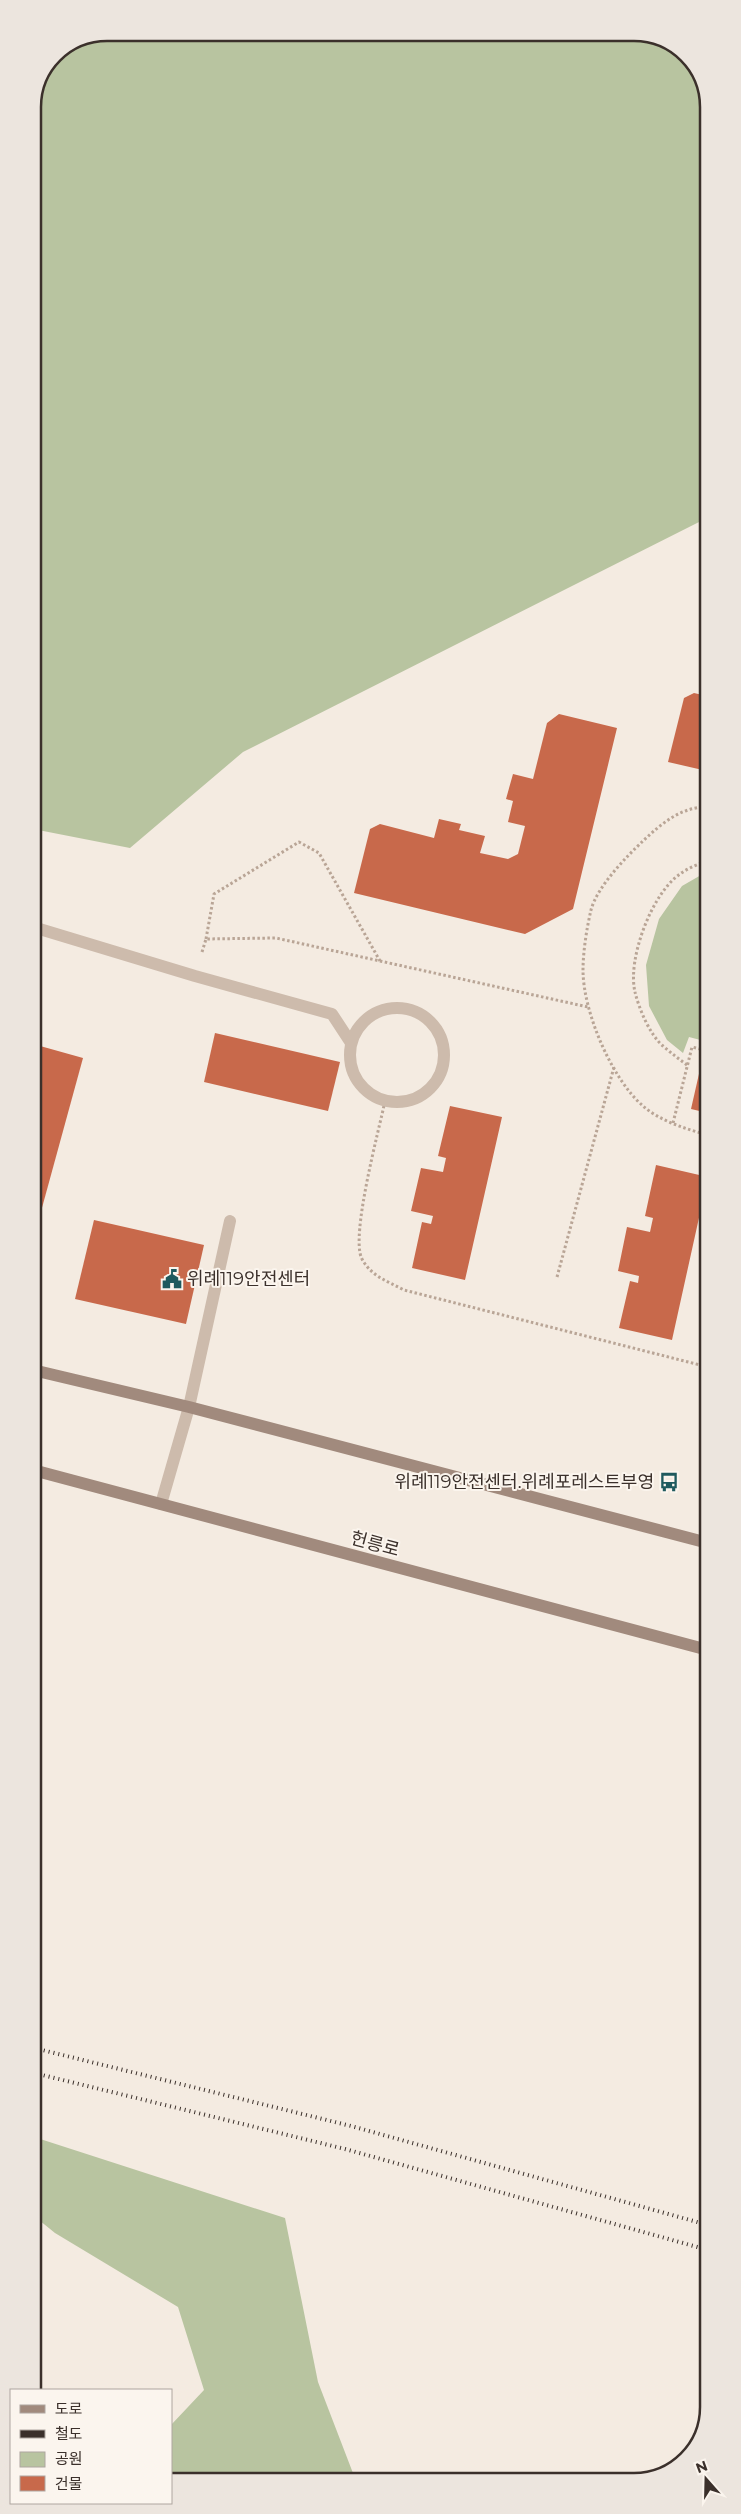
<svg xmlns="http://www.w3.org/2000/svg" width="741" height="2514" font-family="Montserrat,'Noto Sans KR',sans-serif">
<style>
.green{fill:#b8c4a0}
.building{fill:#c8694b}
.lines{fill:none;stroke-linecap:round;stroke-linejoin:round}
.path{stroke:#b9a596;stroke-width:3;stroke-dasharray:2.5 2.5;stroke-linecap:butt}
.service{stroke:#cdbbac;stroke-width:12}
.secondary{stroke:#a18a7d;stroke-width:12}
.rail{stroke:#3b302b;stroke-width:4;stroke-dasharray:1 4;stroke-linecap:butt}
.labels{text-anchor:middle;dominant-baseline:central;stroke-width:4;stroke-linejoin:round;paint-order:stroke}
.poi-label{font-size:18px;fill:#3b302b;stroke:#fbf5ee;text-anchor:start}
.street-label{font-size:18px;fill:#3b302b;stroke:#fbf5ee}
.rim{fill:none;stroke:#3b302b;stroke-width:2.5}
</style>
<rect width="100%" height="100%" fill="#f4ebe1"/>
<g class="green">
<path d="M 107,33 L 643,33 L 683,51 L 707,92 L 707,518 L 243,752 L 130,848 L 33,829 L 33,107 L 55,54 Z"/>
<path d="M 708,871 L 708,1042 L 689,1037 L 683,1053 L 667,1040 L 649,1006 L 646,965 L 659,919 L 682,886 Z"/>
<path d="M 34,2137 L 285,2218 L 318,2382 L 356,2481 L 171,2481 L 171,2425 L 204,2390 L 178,2307 L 55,2233 L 34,2216 Z"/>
</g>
<g class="building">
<path d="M 694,693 L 707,696 L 707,771 L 668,762 L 684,698 Z"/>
<path d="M 559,714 L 617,728 L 573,909 L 525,934 L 354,893 L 370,829 L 380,824 L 434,838 L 439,819 L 461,824 L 459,830 L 485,836 L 480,853 L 508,859 L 518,854 L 525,826 L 508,822 L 513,801 L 506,799 L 513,774 L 533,779 L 547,723 Z"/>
<path d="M 215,1033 L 340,1062 L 328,1111 L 204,1082 Z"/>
<path d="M 33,1044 L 83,1058 L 34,1237 L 33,1237 Z"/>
<path d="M 701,1065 L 708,1067 L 708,1113 L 691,1109 Z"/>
<path d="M 450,1106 L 502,1117 L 465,1280 L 412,1268 L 422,1222 L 431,1224 L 433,1216 L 411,1211 L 421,1168 L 443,1172 L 446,1158 L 438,1156 Z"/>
<path d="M 656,1165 L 708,1177 L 672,1340 L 619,1328 L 630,1281 L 638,1283 L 639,1276 L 618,1271 L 627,1227 L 650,1232 L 653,1218 L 645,1216 Z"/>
<path d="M 94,1220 L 204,1245 L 186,1324 L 75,1299 Z"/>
</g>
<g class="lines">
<g class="path">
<path d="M 707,807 C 681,807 662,823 643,841 C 626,857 597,887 591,910 C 587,927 583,951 583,970 C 583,1011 611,1078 643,1106 C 660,1121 686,1129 708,1135"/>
<path d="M 206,939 L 214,894 L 299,842 L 319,853 L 380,961"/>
<path d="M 202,952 L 206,939 L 276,938 L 588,1007"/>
<path d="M 687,1065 C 679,1059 671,1053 663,1046 C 650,1035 639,1009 635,992 C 627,959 652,893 680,874 C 688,868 699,864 708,860"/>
<path d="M 385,1101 C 379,1130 350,1237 362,1259 C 371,1276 387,1281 404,1290 L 708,1367"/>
<path d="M 673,1123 L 692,1047 L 708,1051"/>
<path d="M 557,1277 L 614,1067"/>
</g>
<g class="service">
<path d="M 33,927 L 195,976 L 332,1014 L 351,1043"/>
<circle cx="397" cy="1055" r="47"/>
<path d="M 161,1504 L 189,1407 L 230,1221"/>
</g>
<g class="secondary">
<path d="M 33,1370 L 189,1407 L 708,1543"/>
<path d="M 33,1470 L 708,1650"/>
</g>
<g class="rail">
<path d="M 34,2048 L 351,2126 L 708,2225"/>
<path d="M 34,2073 L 345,2149 L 708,2250"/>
</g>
</g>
<defs>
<symbol id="civic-bare" viewBox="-9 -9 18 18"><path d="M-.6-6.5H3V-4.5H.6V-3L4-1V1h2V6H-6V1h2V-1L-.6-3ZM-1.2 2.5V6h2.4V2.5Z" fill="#1f5a5e" stroke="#fbf5ee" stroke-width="2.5" paint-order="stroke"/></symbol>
<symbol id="bus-bare" viewBox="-9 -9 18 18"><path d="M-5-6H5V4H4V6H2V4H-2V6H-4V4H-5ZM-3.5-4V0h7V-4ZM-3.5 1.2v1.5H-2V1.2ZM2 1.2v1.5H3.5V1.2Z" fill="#1f5a5e" stroke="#fbf5ee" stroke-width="2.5" paint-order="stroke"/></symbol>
</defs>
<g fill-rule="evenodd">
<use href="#civic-bare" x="158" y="1265" width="28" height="28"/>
<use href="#bus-bare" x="655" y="1468" width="28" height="28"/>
</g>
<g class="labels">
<g class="poi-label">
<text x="187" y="1279">위례119안전센터</text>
<text x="654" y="1482" text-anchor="end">위례119안전센터.위례포레스트부영</text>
</g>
<g class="street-label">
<text transform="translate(375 1544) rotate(15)">헌릉로</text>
</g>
</g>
<path d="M0 0H741V2514H0ZM107 41H634A66 66 0 0 1 700 107V2407A66 66 0 0 1 634 2473H107A66 66 0 0 1 41 2407V107A66 66 0 0 1 107 41Z" fill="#ece5de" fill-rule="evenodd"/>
<path class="rim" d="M107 41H634A66 66 0 0 1 700 107V2407A66 66 0 0 1 634 2473H107A66 66 0 0 1 41 2407V107A66 66 0 0 1 107 41Z"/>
<rect x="10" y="2389" width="162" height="115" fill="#fbf5ee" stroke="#aea6a0"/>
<rect x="20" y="2405" width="25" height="8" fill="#a18a7d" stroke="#aea6a0"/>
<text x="55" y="2414" font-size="15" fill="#3b302b">도로</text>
<rect x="20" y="2430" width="25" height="8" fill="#3b302b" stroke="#aea6a0"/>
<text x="55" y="2439" font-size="15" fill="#3b302b">철도</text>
<rect x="20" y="2452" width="25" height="15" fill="#b8c4a0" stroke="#aea6a0"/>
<text x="55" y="2464" font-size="15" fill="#3b302b">공원</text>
<rect x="20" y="2476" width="25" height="15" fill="#c8694b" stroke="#aea6a0"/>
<text x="55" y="2489" font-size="15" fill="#3b302b">건물</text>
<g transform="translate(706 2479) rotate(340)" stroke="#fbf5ee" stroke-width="4" paint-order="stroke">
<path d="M0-4L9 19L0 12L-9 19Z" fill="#3b302b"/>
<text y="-8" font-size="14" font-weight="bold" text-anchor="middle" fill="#3b302b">N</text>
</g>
</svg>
